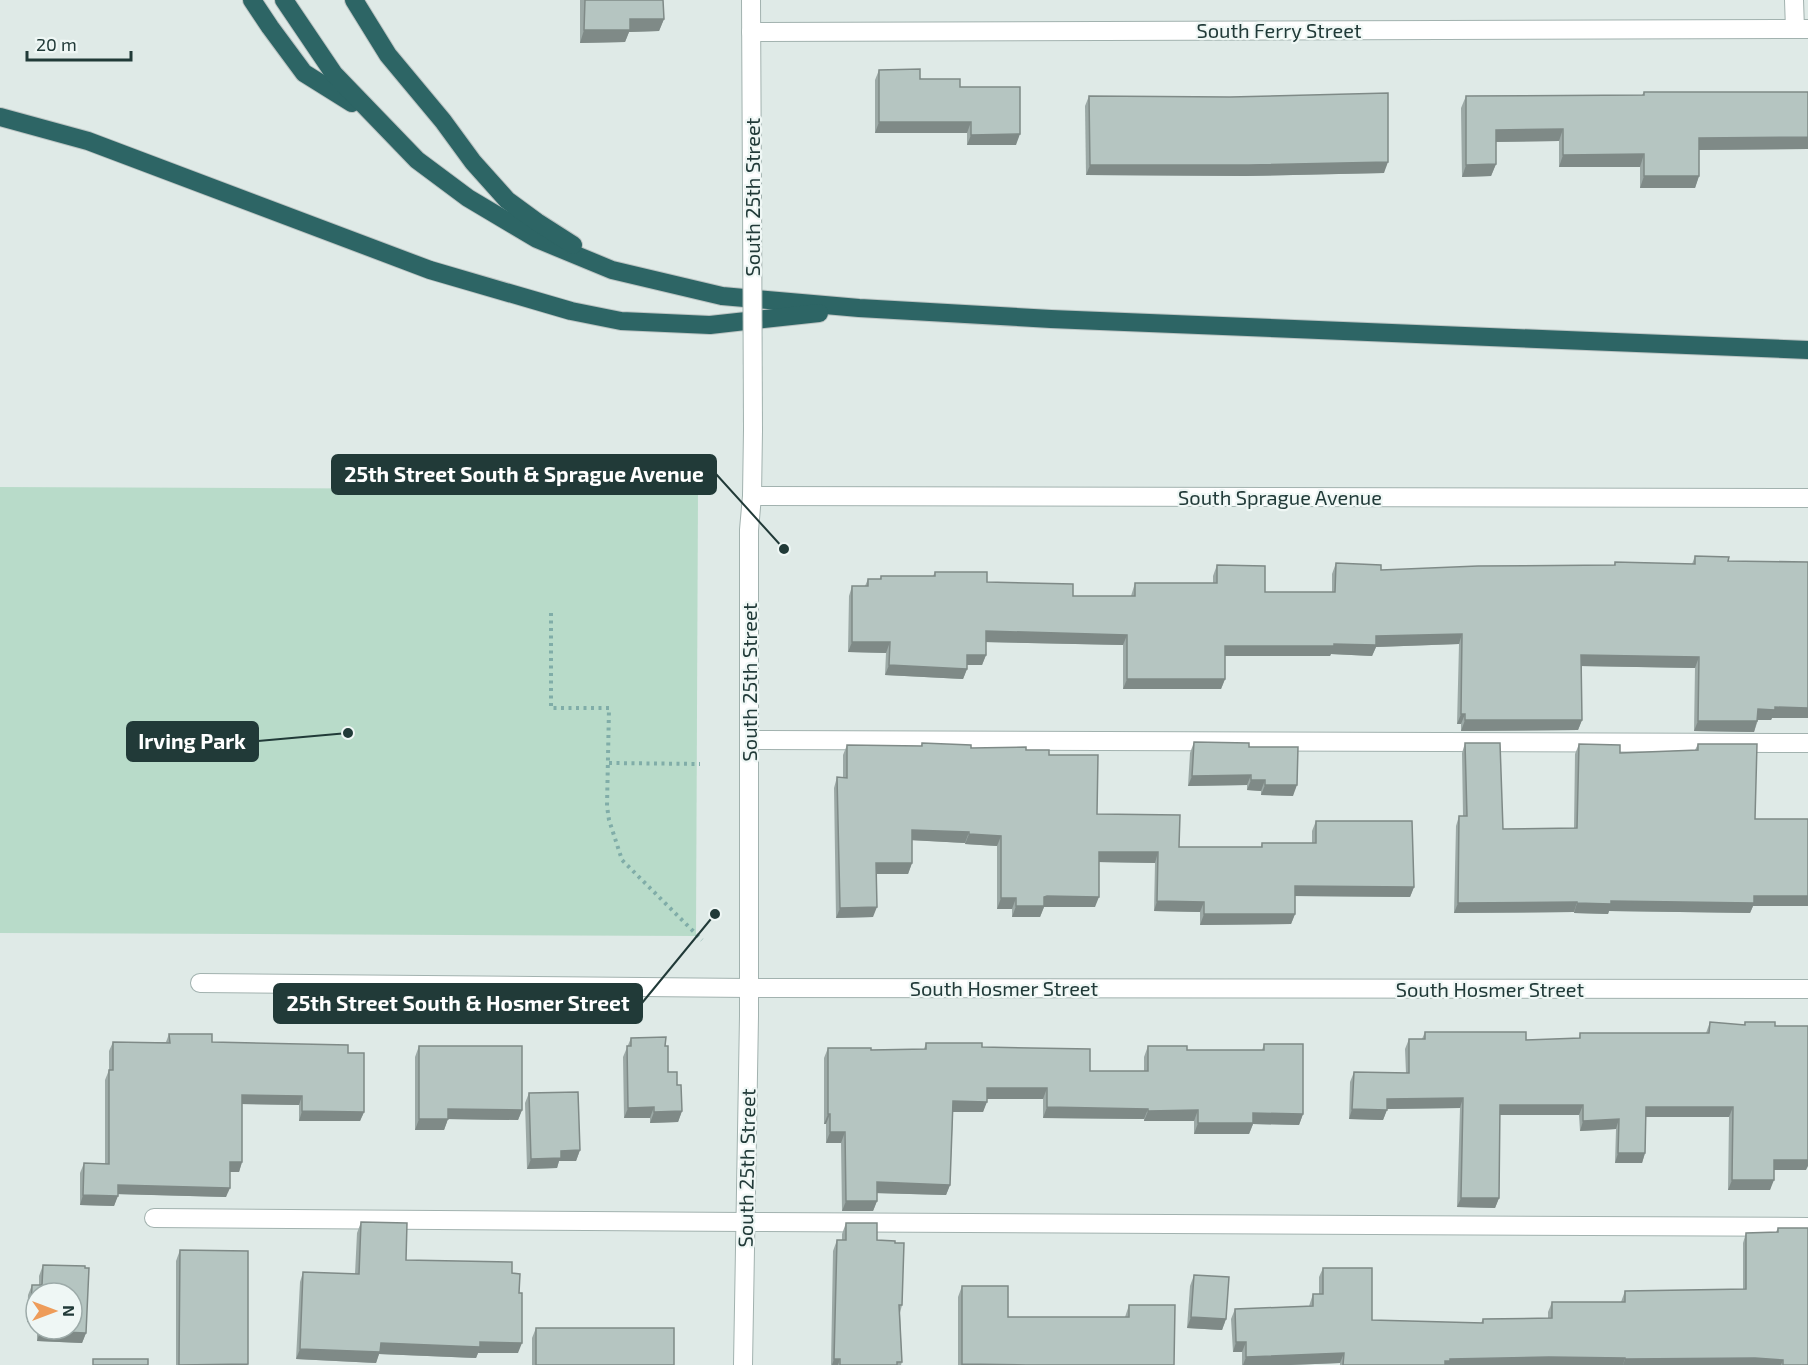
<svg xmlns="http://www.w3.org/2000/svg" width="1808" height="1365" font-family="'Exo 2',sans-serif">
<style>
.green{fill:#b8dbc9}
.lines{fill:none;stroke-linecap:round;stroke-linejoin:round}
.service-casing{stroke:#a2b2af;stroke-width:20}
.minor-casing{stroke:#a2b2af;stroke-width:20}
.tertiary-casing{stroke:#a2b2af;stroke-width:20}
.motorway-casing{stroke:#bcc4c3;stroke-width:20}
.path{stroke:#80ada8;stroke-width:4;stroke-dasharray:3 4.5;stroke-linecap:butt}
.service{stroke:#fff;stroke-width:18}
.minor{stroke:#fff;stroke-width:18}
.tertiary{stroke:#fff;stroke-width:18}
.motorway{stroke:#2d6565;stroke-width:18}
.tertiary-bridge-casing{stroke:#a2b2af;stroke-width:20;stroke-linecap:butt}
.tertiary-bridge{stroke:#fff;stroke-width:18}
.wall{fill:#9ca9a6}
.shaded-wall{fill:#7f8a87}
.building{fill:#b5c5c1;stroke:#7f8a87;stroke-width:1.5}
.labels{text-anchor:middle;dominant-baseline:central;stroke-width:4.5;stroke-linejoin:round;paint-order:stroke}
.street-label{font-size:20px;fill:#213a38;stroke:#eff7f5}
.leader{fill:none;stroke:#213a38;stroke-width:2}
.callout-dot{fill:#213a38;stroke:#eff7f5;stroke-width:2}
.callout{fill:#213a38;stroke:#213a38;stroke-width:2}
.callout-label{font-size:21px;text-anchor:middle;font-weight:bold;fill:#fff}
</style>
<rect width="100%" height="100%" fill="#dfeae7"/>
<path class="green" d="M 0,487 L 698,490 L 696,936 L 0,933 Z"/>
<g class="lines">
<defs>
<g id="service">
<path d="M 1794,0 L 1795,29"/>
<path d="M 749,740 L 1808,743"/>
<path d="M 154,1218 L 745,1222 L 1808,1227"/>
</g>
<g id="minor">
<path d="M 751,32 L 1808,29"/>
<path d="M 752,496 L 1808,498"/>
<path d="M 200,983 L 749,988 L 1808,989"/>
</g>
<g id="tertiary">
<path d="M 751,0 L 752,195"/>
<path d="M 743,1365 L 749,1016 L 749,530 L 752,496 L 753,430"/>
</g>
<g id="motorway">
<path d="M 252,0 L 270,27 L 304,73 L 352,103"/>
<path d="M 284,0 L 334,74 L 417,160 L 468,198 L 537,239 L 612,270 L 722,296 L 859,308 L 1051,319 L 1808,350"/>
<path d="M 354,0 L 388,55 L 443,121 L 473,162 L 507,200 L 537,222 L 573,245"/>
<path d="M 0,117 L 88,141 L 430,270 L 571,311 L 621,321 L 710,325 L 819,313"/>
</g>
</defs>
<use href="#service" class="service-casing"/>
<use href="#minor" class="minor-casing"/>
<use href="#tertiary" class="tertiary-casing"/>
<use href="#motorway" class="motorway-casing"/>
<g class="path">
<path d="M 551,613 L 551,708 L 609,708 L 607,806 L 609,820 L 622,860 L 702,940"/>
<path d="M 609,763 L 700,764"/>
</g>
<use href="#service" class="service"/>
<use href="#minor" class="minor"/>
<use href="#tertiary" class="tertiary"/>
<use href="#motorway" class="motorway"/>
<defs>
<path id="tertiary-bridge" d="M 752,195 L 753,430"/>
</defs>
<use href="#tertiary-bridge" class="tertiary-bridge-casing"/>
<use href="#tertiary-bridge" class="tertiary-bridge"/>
</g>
<g class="wall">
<path d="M 580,0 L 663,0 L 664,19 L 659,31 L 629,32 L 625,42 L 580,43 Z"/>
<path d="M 879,70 L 960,87 L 1016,145 L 967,145 L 967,133 L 875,133 L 875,80 Z"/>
<path d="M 1644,92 L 1808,92 L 1808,149 L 1699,150 L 1699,176 L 1695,188 L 1640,188 L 1640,167 L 1559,167 L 1559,141 L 1496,142 L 1496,164 L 1491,176 L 1462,177 L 1461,108 L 1466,96 L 1642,95 Z"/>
<path d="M 1089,96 L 1384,173 L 1245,176 L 1086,175 L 1085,106 Z"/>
<path d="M 1695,556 L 1728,561 L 1808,562 L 1808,718 L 1772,718 L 1771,720 L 1758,720 L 1754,732 L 1694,731 L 1695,668 L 1582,666 L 1582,720 L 1578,730 L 1461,731 L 1461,724 L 1457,724 L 1459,644 L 1376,647 L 1372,656 L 1331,654 L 1330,656 L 1225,656 L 1225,679 L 1221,689 L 1123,689 L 1123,645 L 986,642 L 986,655 L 982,665 L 967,665 L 967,669 L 963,679 L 885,675 L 886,653 L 848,652 L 849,596 L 852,586 L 865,586 L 868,579 L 880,579 L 881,576 L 933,576 L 935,572 L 987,582 L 1073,596 L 1131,596 L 1135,583 L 1213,583 L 1213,576 L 1217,565 L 1265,592 L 1332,592 L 1332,574 L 1336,563 L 1381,570 L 1614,565 L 1615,562 L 1692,564 Z"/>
<path d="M 1194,742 L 1249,747 L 1293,796 L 1261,795 L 1261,791 L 1247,790 L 1247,785 L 1188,786 L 1190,753 Z"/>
<path d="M 922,743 L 971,748 L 1026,750 L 1049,755 L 1097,814 L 1179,847 L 1261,847 L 1262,843 L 1312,843 L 1312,831 L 1316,821 L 1414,887 L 1410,897 L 1295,896 L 1295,914 L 1291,924 L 1200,925 L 1200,912 L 1154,911 L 1155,863 L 1099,862 L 1095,907 L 1044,907 L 1040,917 L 1012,917 L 1012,909 L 997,909 L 997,846 L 965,844 L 965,843 L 912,840 L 912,863 L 908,874 L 876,874 L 873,917 L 836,918 L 834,788 L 837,777 L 843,778 L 843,755 L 847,745 L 921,746 Z"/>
<path d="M 1465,743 L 1503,829 L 1574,828 L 1575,754 L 1579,744 L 1620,753 L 1695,750 L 1698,744 L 1753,906 L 1750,913 L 1609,911 L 1608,914 L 1574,913 L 1574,912 L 1454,913 L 1456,826 L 1459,816 L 1463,816 L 1462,753 Z"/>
<path d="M 1710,1022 L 1744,1025 L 1745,1022 L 1775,1026 L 1806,1170 L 1774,1170 L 1770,1190 L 1728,1190 L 1729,1117 L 1646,1117 L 1645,1153 L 1642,1163 L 1615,1163 L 1616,1129 L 1580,1131 L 1579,1115 L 1500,1115 L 1499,1198 L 1495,1208 L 1457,1207 L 1460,1108 L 1387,1109 L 1383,1120 L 1349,1119 L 1350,1082 L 1354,1072 L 1406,1073 L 1405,1049 L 1409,1039 L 1422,1039 L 1425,1032 L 1526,1040 L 1579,1038 L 1580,1033 L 1706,1033 Z"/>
<path d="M 169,1034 L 212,1042 L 348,1053 L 364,1112 L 360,1121 L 299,1121 L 299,1105 L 242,1104 L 242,1162 L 239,1172 L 230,1172 L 226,1197 L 118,1194 L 114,1206 L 80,1205 L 80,1173 L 84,1163 L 105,1164 L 105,1080 L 109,1070 L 109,1051 L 113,1042 L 166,1042 Z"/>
<path d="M 631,1038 L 665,1046 L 668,1072 L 677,1085 L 682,1111 L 678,1122 L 650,1123 L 650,1118 L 624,1118 L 623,1057 Z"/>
<path d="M 926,1043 L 982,1047 L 1090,1071 L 1144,1071 L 1144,1057 L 1148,1046 L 1187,1050 L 1262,1050 L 1264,1044 L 1303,1114 L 1299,1125 L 1253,1124 L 1249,1134 L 1194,1134 L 1194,1121 L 1144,1121 L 1144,1119 L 1043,1118 L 1043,1099 L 987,1099 L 983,1112 L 953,1112 L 950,1185 L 946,1195 L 877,1193 L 877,1201 L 873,1211 L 842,1211 L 841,1143 L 826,1143 L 826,1124 L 824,1124 L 824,1058 L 828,1048 L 871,1050 L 924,1049 Z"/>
<path d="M 419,1046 L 522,1110 L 518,1120 L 448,1119 L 444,1130 L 415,1130 L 415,1057 Z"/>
<path d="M 529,1093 L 580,1150 L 576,1161 L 559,1161 L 557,1168 L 527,1169 L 525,1103 Z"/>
<path d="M 361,1222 L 406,1260 L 518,1353 L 478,1353 L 476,1358 L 379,1354 L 376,1363 L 296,1359 L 300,1282 L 303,1272 L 355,1274 L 357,1233 Z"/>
<path d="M 846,1223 L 877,1240 L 902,1305 L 900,1313 L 902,1362 L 901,1365 L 831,1365 L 833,1251 L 837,1240 L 842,1240 L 842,1234 Z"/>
<path d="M 1778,1228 L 1808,1365 L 1340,1365 L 1340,1363 L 1290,1365 L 1242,1365 L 1242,1352 L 1233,1352 L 1231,1319 L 1235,1309 L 1309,1306 L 1313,1294 L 1319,1294 L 1319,1277 L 1323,1268 L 1372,1320 L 1481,1323 L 1483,1319 L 1548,1318 L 1548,1312 L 1552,1302 L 1621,1302 L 1625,1291 L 1743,1289 L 1743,1243 L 1746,1233 L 1776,1232 Z"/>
<path d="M 180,1250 L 248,1364 L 247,1365 L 176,1365 L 176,1261 Z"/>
<path d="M 43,1265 L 86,1333 L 82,1343 L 37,1341 L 37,1329 L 72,1329 L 36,1293 L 36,1322 L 27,1322 L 28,1295 L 32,1285 L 39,1285 L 39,1276 Z"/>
<path d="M 1194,1275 L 1226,1319 L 1222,1330 L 1187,1328 L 1190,1286 Z"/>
<path d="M 962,1286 L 1008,1317 L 1125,1317 L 1129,1305 L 1174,1365 L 958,1365 L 958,1297 Z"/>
<path d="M 536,1328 L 674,1365 L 532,1365 L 532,1338 Z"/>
</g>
<g class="shaded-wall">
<path d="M 630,19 L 664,19 L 659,31 L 629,32 L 625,42 L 580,43 L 584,30 Z"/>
<path d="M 879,122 L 971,122 L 967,133 L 875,133 Z"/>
<path d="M 1563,129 L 1559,141 L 1491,142 L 1496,130 Z"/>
<path d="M 1020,134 L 1016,145 L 967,145 L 971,135 Z"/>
<path d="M 1808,137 L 1808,149 L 1695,150 L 1699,138 Z"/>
<path d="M 1644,154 L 1640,167 L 1559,167 L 1563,155 Z"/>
<path d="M 1388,162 L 1384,173 L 1245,176 L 1086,175 L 1090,165 Z"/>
<path d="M 1496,164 L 1491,176 L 1462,177 L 1466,165 Z"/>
<path d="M 1644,176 L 1699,176 L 1695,188 L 1640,188 Z"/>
<path d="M 986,631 L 1127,635 L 1123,645 L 983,642 Z"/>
<path d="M 1462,634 L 1459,644 L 1376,647 L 1372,656 L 1331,654 L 1330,656 L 1221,656 L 1225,646 L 1334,644 L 1376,636 Z"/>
<path d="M 852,642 L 890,642 L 886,653 L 848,652 Z"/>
<path d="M 967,655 L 986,655 L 982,665 L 963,665 Z"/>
<path d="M 1581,655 L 1699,657 L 1695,668 L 1578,666 Z"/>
<path d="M 889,665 L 967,669 L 963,679 L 885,675 Z"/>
<path d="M 1127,679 L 1225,679 L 1221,689 L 1123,689 Z"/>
<path d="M 1775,707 L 1808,708 L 1808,718 L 1772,718 L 1771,720 L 1754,720 L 1758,709 Z"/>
<path d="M 1461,714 L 1465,714 L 1461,724 L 1457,724 Z"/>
<path d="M 1465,720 L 1582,720 L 1578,730 L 1461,731 Z"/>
<path d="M 1698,721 L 1757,721 L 1754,732 L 1694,731 Z"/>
<path d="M 1251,775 L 1247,785 L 1188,786 L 1192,776 Z"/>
<path d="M 1251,780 L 1265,780 L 1261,791 L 1247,790 Z"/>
<path d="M 1265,785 L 1297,785 L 1293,796 L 1261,795 Z"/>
<path d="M 912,830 L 969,832 L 965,843 L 908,840 Z"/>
<path d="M 969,834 L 1001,836 L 997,846 L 965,844 Z"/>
<path d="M 1099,852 L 1158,852 L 1155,863 L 1095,862 Z"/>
<path d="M 876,863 L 912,863 L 908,874 L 872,874 Z"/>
<path d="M 1295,886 L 1414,887 L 1410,897 L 1292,896 Z"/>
<path d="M 1047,896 L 1099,897 L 1095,907 L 1044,907 L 1040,917 L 1012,917 L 1016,906 Z"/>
<path d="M 1754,896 L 1808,896 L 1808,906 L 1753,906 L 1750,913 L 1609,911 L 1608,914 L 1574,913 L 1577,903 Z"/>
<path d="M 1001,898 L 1016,898 L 1012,909 L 997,909 Z"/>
<path d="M 1157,901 L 1204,902 L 1200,912 L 1154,911 Z"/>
<path d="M 1577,902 L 1574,912 L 1454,913 L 1458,903 Z"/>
<path d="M 877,907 L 873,917 L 836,918 L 840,908 Z"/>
<path d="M 1204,914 L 1295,914 L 1291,924 L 1200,925 Z"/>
<path d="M 987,1088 L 1047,1088 L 1043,1099 L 984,1099 Z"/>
<path d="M 242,1095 L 302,1096 L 299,1105 L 239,1104 Z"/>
<path d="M 1463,1098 L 1460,1108 L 1384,1109 L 1387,1099 Z"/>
<path d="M 953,1101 L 987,1102 L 983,1112 L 949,1112 Z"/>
<path d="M 1500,1105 L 1583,1105 L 1579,1115 L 1496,1115 Z"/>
<path d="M 654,1107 L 650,1118 L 624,1118 L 628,1108 Z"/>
<path d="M 1047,1107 L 1148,1109 L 1144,1119 L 1043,1118 Z"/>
<path d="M 1646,1107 L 1733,1107 L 1729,1117 L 1642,1117 Z"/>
<path d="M 448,1109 L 522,1110 L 518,1120 L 444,1119 Z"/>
<path d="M 1352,1109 L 1387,1110 L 1383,1120 L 1349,1119 Z"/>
<path d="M 1198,1110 L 1194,1121 L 1144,1121 L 1148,1111 Z"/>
<path d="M 302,1111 L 364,1112 L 360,1121 L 299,1121 Z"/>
<path d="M 682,1111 L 678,1122 L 650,1123 L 654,1112 Z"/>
<path d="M 1253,1113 L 1303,1114 L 1299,1125 L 1253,1124 L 1249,1134 L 1194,1134 L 1198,1123 Z"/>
<path d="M 828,1114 L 830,1114 L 826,1124 L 824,1124 Z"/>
<path d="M 419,1119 L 448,1119 L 444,1130 L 415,1130 Z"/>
<path d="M 1619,1119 L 1616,1129 L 1580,1131 L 1583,1121 Z"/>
<path d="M 830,1132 L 845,1132 L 841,1143 L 826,1143 Z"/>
<path d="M 580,1150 L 576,1161 L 559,1161 L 557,1168 L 527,1169 L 531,1159 L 561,1151 Z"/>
<path d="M 1618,1153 L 1645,1153 L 1642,1163 L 1615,1163 Z"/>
<path d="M 1774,1160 L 1808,1160 L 1808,1166 L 1806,1170 L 1770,1170 Z"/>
<path d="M 230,1162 L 242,1162 L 239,1172 L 227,1172 Z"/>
<path d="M 1732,1180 L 1774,1180 L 1770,1190 L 1728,1190 Z"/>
<path d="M 877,1182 L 950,1185 L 946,1195 L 873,1193 Z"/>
<path d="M 118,1185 L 230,1188 L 226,1197 L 114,1194 Z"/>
<path d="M 83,1195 L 118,1196 L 114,1206 L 80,1205 Z"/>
<path d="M 1461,1198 L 1499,1198 L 1495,1208 L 1457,1207 Z"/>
<path d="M 846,1201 L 877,1201 L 873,1211 L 842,1211 Z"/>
<path d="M 31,1311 L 36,1311 L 36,1322 L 27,1322 Z"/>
<path d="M 1191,1317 L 1226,1319 L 1222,1330 L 1187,1328 Z"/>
<path d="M 40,1331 L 86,1333 L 82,1343 L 37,1341 Z"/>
<path d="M 480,1342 L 522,1343 L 518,1353 L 478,1353 L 476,1358 L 379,1354 L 376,1363 L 296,1359 L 300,1349 L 381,1343 Z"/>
<path d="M 1236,1342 L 1246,1342 L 1242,1352 L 1233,1352 Z"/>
<path d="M 1344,1353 L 1340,1363 L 1290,1365 L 1243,1365 L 1246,1357 Z"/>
<path d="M 1549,1357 L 1625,1358 L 1623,1365 L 1443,1365 L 1445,1361 L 1450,1359 Z"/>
<path d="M 1755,1358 L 1783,1360 L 1781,1365 L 1623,1365 L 1625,1359 Z"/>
<path d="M 834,1359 L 840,1359 L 838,1365 L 832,1365 Z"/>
<path d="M 248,1364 L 247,1365 L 196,1365 Z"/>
<path d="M 962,1364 L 1026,1365 L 961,1365 Z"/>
</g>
<g class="building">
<path d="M 585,0 L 663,0 L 664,19 L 630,19 L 630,30 L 584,30 Z"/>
<path d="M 920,69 L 920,79 L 960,79 L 960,87 L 1020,87 L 1020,134 L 971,135 L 971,122 L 879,122 L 879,70 Z"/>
<path d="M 1644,92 L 1808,92 L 1808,137 L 1699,138 L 1699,176 L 1644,176 L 1644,154 L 1563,155 L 1563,129 L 1496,130 L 1496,164 L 1466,165 L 1466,96 L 1644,95 Z"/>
<path d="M 1388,93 L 1388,162 L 1249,165 L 1090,165 L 1089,96 L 1230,97 Z"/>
<path d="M 1695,556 L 1729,557 L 1728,561 L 1808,562 L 1808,708 L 1775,707 L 1775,710 L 1758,709 L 1757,721 L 1698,721 L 1699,657 L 1581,655 L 1582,720 L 1465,720 L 1465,714 L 1461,714 L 1462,634 L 1376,636 L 1376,645 L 1334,644 L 1334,646 L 1225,646 L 1225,679 L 1127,679 L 1127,635 L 986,631 L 986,655 L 967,655 L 967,669 L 889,665 L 890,642 L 852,642 L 852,586 L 868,586 L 868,579 L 881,579 L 881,576 L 935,576 L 935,572 L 987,572 L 987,582 L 1073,584 L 1073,596 L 1135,596 L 1135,583 L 1217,583 L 1217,565 L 1265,566 L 1265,592 L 1335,592 L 1336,563 L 1381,565 L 1381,570 L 1478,566 L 1615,565 L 1615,562 L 1695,564 Z"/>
<path d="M 1194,742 L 1249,743 L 1249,747 L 1298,747 L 1297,785 L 1265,785 L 1265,780 L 1251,780 L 1251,775 L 1192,776 Z"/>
<path d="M 922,743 L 971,745 L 971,748 L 1026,747 L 1026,750 L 1049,750 L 1049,755 L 1098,755 L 1097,814 L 1180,815 L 1179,847 L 1262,847 L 1262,843 L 1316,843 L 1316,821 L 1412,821 L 1414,887 L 1295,886 L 1295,914 L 1204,914 L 1204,902 L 1157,901 L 1158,852 L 1099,852 L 1099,897 L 1047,896 L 1044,897 L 1044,906 L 1016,906 L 1016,898 L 1001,898 L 1001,836 L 969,834 L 969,832 L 912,830 L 912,863 L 876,863 L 877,907 L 840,908 L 837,777 L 847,778 L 847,745 L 922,746 Z"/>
<path d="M 1465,743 L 1500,743 L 1503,829 L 1577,828 L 1579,744 L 1620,745 L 1620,753 L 1698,750 L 1698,744 L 1757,744 L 1755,819 L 1808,819 L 1808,896 L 1754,896 L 1754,903 L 1611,901 L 1611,904 L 1577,903 L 1577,902 L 1458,903 L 1459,816 L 1467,816 Z"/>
<path d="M 1710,1022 L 1745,1025 L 1745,1022 L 1775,1022 L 1775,1026 L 1808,1026 L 1808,1160 L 1774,1160 L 1774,1180 L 1732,1180 L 1733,1107 L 1646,1107 L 1645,1153 L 1618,1153 L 1619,1119 L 1583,1121 L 1583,1105 L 1500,1105 L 1499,1198 L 1461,1198 L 1463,1098 L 1387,1099 L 1387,1110 L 1352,1109 L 1354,1072 L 1409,1073 L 1409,1039 L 1425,1039 L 1425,1032 L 1526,1032 L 1526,1040 L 1580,1038 L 1580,1033 L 1709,1033 Z"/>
<path d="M 169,1034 L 212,1034 L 212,1042 L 348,1045 L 348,1053 L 364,1053 L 364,1112 L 302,1111 L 302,1096 L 242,1095 L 242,1162 L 230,1162 L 230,1188 L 118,1185 L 118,1196 L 83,1195 L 84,1163 L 109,1164 L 109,1070 L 113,1070 L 113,1042 L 170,1043 Z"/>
<path d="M 666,1037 L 665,1046 L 668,1046 L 668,1072 L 677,1072 L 677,1085 L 681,1085 L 682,1111 L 654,1112 L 654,1107 L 628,1108 L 627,1046 L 631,1046 L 631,1038 Z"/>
<path d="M 926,1043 L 982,1043 L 982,1047 L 1090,1049 L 1090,1071 L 1148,1071 L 1148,1046 L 1187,1046 L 1187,1050 L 1264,1050 L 1264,1044 L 1303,1044 L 1303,1114 L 1253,1113 L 1253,1123 L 1198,1123 L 1198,1110 L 1148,1111 L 1148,1109 L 1047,1107 L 1047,1088 L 987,1088 L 987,1102 L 953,1101 L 950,1185 L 877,1182 L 877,1201 L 846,1201 L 845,1132 L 830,1132 L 830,1114 L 828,1114 L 828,1048 L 871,1048 L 871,1050 L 926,1049 Z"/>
<path d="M 419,1046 L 522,1046 L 522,1110 L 448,1109 L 448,1119 L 419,1119 Z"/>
<path d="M 578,1092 L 580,1150 L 561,1151 L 561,1158 L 531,1159 L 529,1093 Z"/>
<path d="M 361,1222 L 407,1223 L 406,1260 L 512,1262 L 512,1273 L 520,1274 L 519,1293 L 522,1293 L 522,1343 L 480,1342 L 480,1347 L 381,1343 L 380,1352 L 300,1349 L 303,1272 L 359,1274 Z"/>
<path d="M 846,1223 L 877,1223 L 877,1240 L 895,1241 L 895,1243 L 904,1243 L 902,1305 L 899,1305 L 902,1362 L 897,1362 L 897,1365 L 840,1365 L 840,1359 L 834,1359 L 837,1240 L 846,1240 Z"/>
<path d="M 1778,1228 L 1808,1228 L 1808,1365 L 1783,1365 L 1783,1360 L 1755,1358 L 1625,1359 L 1625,1358 L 1549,1357 L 1450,1359 L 1450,1361 L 1445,1361 L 1445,1365 L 1343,1365 L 1344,1353 L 1246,1357 L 1246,1342 L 1236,1342 L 1235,1309 L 1313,1306 L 1313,1294 L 1323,1294 L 1323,1268 L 1372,1268 L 1372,1320 L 1483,1323 L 1483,1319 L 1552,1318 L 1552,1302 L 1625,1302 L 1625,1291 L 1746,1289 L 1746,1233 L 1778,1232 Z"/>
<path d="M 180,1250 L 248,1251 L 248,1364 L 179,1365 Z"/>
<path d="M 43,1265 L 85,1266 L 85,1268 L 89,1268 L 86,1333 L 40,1331 L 40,1329 L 72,1329 L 72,1293 L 36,1293 L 36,1311 L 31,1311 L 32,1285 L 42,1285 Z"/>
<path d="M 1194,1275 L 1229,1277 L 1226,1319 L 1191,1317 Z"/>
<path d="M 962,1286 L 1008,1286 L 1008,1317 L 1129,1317 L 1129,1305 L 1175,1305 L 1174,1365 L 1026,1365 L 962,1364 Z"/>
<rect x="536" y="1328" width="138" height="37"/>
<rect x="93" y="1359" width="55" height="6"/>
</g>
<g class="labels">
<g class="street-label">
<text x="1279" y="30">South Ferry Street</text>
<text transform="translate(752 197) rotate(-90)">South 25th Street</text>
<text x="1280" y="497">South Sprague Avenue</text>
<text transform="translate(749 682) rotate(-90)">South 25th Street</text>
<text x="1004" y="988">South Hosmer Street</text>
<text x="1490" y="989">South Hosmer Street</text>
<text transform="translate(746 1168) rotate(-89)">South 25th Street</text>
</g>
</g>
<path class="leader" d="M784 549L716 474M348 733L258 741M715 914L642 1003"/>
<g class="callout-dot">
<circle cx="784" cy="549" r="6"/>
<circle cx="348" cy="733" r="6"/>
<circle cx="715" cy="914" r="6"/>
</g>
<g class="callout">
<rect x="332" y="455" width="384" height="39" rx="6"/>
<rect x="127" y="722" width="131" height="39" rx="6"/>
<rect x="274" y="984" width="368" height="39" rx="6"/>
</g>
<g class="callout-label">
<text x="524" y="482">25th Street South &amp; Sprague Avenue</text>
<text x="192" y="749">Irving Park</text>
<text x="458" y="1011">25th Street South &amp; Hosmer Street</text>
</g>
<g transform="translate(54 1311) rotate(90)"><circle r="28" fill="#eff7f5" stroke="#9daba9" stroke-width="1.5"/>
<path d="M0-4.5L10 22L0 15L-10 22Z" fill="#ee9c59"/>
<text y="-9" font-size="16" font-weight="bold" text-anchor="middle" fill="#213a38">N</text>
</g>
<path d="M27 51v9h104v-9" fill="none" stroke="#213a38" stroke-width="3"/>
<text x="36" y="51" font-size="18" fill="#213a38" stroke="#eff7f5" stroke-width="4.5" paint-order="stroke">20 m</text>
</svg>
